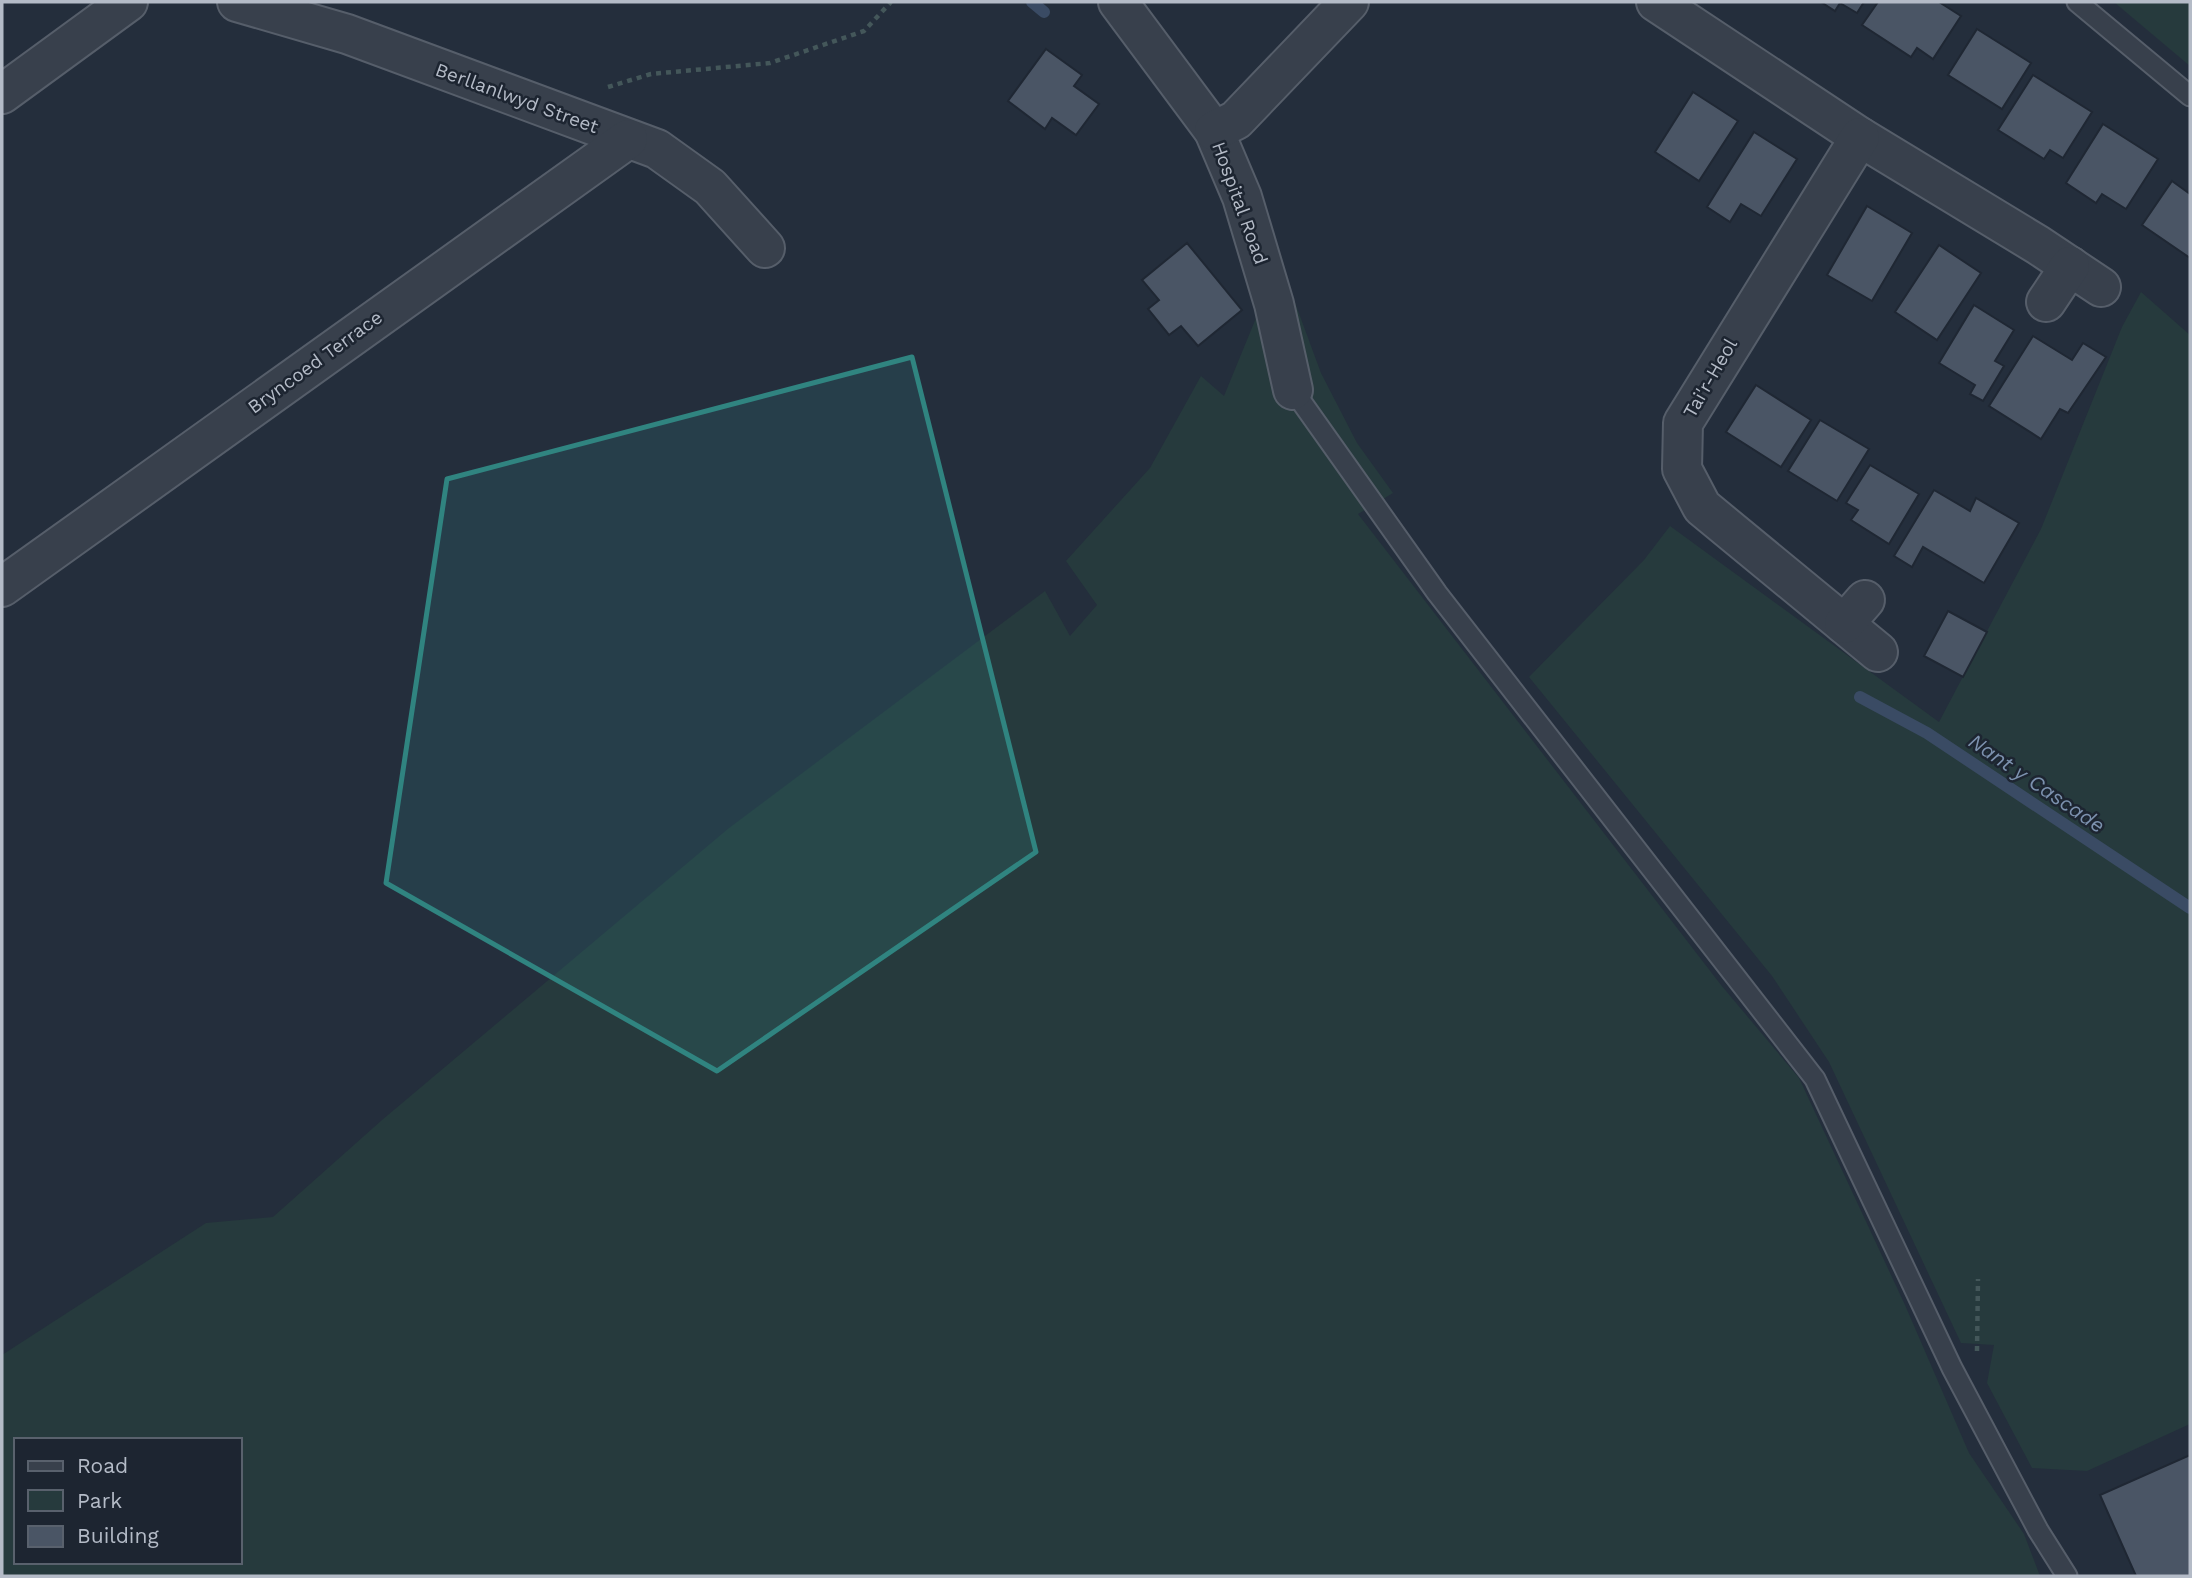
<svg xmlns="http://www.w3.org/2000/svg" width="2192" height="1578" font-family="'Work Sans',sans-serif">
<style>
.green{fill:#263a3d;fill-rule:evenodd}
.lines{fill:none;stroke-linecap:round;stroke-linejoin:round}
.stream{stroke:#3a4b64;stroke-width:12}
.building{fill:#4a5565;stroke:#1f2733;stroke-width:2}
.lane-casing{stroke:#565e6a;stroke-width:23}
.street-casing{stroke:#565e6a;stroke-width:42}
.path{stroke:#44575a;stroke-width:4.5;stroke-dasharray:5 5;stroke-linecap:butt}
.lane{stroke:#38404c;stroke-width:19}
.street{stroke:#38404c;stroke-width:38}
.marked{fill:#308480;fill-opacity:0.2;stroke:#308480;stroke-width:5;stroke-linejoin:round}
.labels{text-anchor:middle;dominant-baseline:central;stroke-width:5;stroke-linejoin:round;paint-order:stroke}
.street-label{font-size:19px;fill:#b4bbc7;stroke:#1d2531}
.water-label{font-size:21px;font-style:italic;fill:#7c91ae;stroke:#1d2531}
</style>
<rect width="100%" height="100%" fill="#242e3c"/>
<g class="green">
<path d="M 2114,2 L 2190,2 L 2190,66 Z"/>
<path d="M 2141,292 L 2190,335 L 2190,1424 L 2087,1471 L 2032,1468 L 1987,1383 L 1994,1345 L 1961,1343 L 1829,1062 L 1772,976 L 1529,677 L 1644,560 L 1670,526 L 1939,722 L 2041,529 L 2122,327 Z"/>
<path d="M 1294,300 L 1321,373 L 1357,443 L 1393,493 L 1358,514 L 1721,985 L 1799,1078 L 1905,1305 L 1969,1453 L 2024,1534 L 2040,1576 L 2,1576 L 2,1355 L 206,1223 L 273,1217 L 382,1120 L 729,828 L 1045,591 L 1070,636 L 1097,605 L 1066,561 L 1150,468 L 1201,376 L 1224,396 L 1256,318 ZM 16,1440 L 240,1440 L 240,1562 L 16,1562 Z"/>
</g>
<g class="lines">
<g class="stream">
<path d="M 1032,2 L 1044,12"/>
<path d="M 1860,697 L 1927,733 L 2190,908"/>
</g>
</g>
<g class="building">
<path d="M 1821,2 L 1864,2 L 1857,13 L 1840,3 L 1835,11 Z"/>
<path d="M 1878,2 L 1939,2 L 1961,16 L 1933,59 L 1917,48 L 1911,57 L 1862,25 Z"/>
<path d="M 1977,29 L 2031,63 L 2002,109 L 1948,75 Z"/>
<path d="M 1046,49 L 1082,75 L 1074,86 L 1099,104 L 1076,135 L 1052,118 L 1045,129 L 1008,101 Z"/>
<path d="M 2033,75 L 2092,112 L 2063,158 L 2050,150 L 2044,159 L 1998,130 Z"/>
<path d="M 1693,92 L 1738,121 L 1699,181 L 1655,152 Z"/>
<path d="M 2103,124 L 2158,159 L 2126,209 L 2102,194 L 2096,203 L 2066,183 Z"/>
<path d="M 1754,132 L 1797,159 L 1761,216 L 1741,204 L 1730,222 L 1707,207 Z"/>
<path d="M 2172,181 L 2190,194 L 2190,258 L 2142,225 Z"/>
<path d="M 1867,206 L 1912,233 L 1872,301 L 1827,275 Z"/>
<path d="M 1187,243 L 1242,310 L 1198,346 L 1181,326 L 1169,335 L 1148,309 L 1159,300 L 1142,280 Z"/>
<path d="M 1939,245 L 1981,273 L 1937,340 L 1895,312 Z"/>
<path d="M 1974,305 L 2014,330 L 1995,361 L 2004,366 L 1983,401 L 1970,394 L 1975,385 L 1939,363 Z"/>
<path d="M 2033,336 L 2072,360 L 2083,343 L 2106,357 L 2068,413 L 2060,409 L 2041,439 L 1989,406 Z"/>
<path d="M 1756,385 L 1811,420 L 1781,467 L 1726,432 Z"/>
<path d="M 1820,420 L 1869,449 L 1837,501 L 1788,471 Z"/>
<path d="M 1870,465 L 1919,494 L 1889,544 L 1851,520 L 1858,510 L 1846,503 Z"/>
<path d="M 1934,490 L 1970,511 L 1976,498 L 2019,523 L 1984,583 L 1923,547 L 1912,567 L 1894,556 Z"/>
<path d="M 1948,611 L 1987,632 L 1963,677 L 1924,656 Z"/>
<path d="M 2190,1455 L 2190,1576 L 2136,1576 L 2100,1495 Z"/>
</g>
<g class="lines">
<defs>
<g id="lane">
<path d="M 2077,2 L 2190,96"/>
<path d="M 1293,390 L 1437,593 L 1815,1079 L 1952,1368 L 2038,1530 L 2067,1576"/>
</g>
<g id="street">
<path d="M 237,2 L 347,34 L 657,149 L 710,187 L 765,248"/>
<path d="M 1118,2 L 1214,131 L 1242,197 L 1274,304 L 1293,390"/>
<path d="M 1656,2 L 1860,137 L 2038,245 L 2101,287"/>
<path d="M 2,94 L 128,2"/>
<path d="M 1214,131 L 1236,120 L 1349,2"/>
<path d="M 1860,137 L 1683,423 L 1682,469 L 1702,507 L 1878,652"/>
<path d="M 2046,302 L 2070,266"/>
<path d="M 2,587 L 628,139"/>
<path d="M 1844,624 L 1865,600"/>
</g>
</defs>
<use href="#lane" class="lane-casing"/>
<use href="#street" class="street-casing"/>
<g class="path">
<path d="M 608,87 L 651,74 L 770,63 L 864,31 L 891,2"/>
<path d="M 1977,1351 L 1978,1279"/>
</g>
<use href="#lane" class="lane"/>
<use href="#street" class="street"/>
</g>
<path class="marked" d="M 912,357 L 1036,852 L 717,1071 L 386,883 L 447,479 Z"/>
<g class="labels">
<g class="street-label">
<text transform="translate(517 98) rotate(20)">Berllanlwyd Street</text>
<text transform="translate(1240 203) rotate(70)">Hospital Road</text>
<text transform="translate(315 362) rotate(-36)">Bryncoed Terrace</text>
<text transform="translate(1710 378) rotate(-60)">Tai'r-Heol</text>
</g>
<g class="water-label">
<text transform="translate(2037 783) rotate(34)">Nant y Cascade</text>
</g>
</g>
<rect width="2192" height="1578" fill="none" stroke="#b4bbc7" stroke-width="7"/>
<rect x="14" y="1438" width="228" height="126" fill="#1d2531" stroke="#59616d" stroke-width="2"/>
<rect x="28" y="1461" width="35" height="10" fill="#38404c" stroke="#59616d" stroke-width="2"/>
<text x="77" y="1473" font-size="21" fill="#b4bbc7">Road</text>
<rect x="28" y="1490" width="35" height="21" fill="#263a3d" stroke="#59616d" stroke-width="2"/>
<text x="77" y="1508" font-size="21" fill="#b4bbc7">Park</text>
<rect x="28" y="1526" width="35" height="21" fill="#4a5565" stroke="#59616d" stroke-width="2"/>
<text x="77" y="1543" font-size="21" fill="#b4bbc7">Building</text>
</svg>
